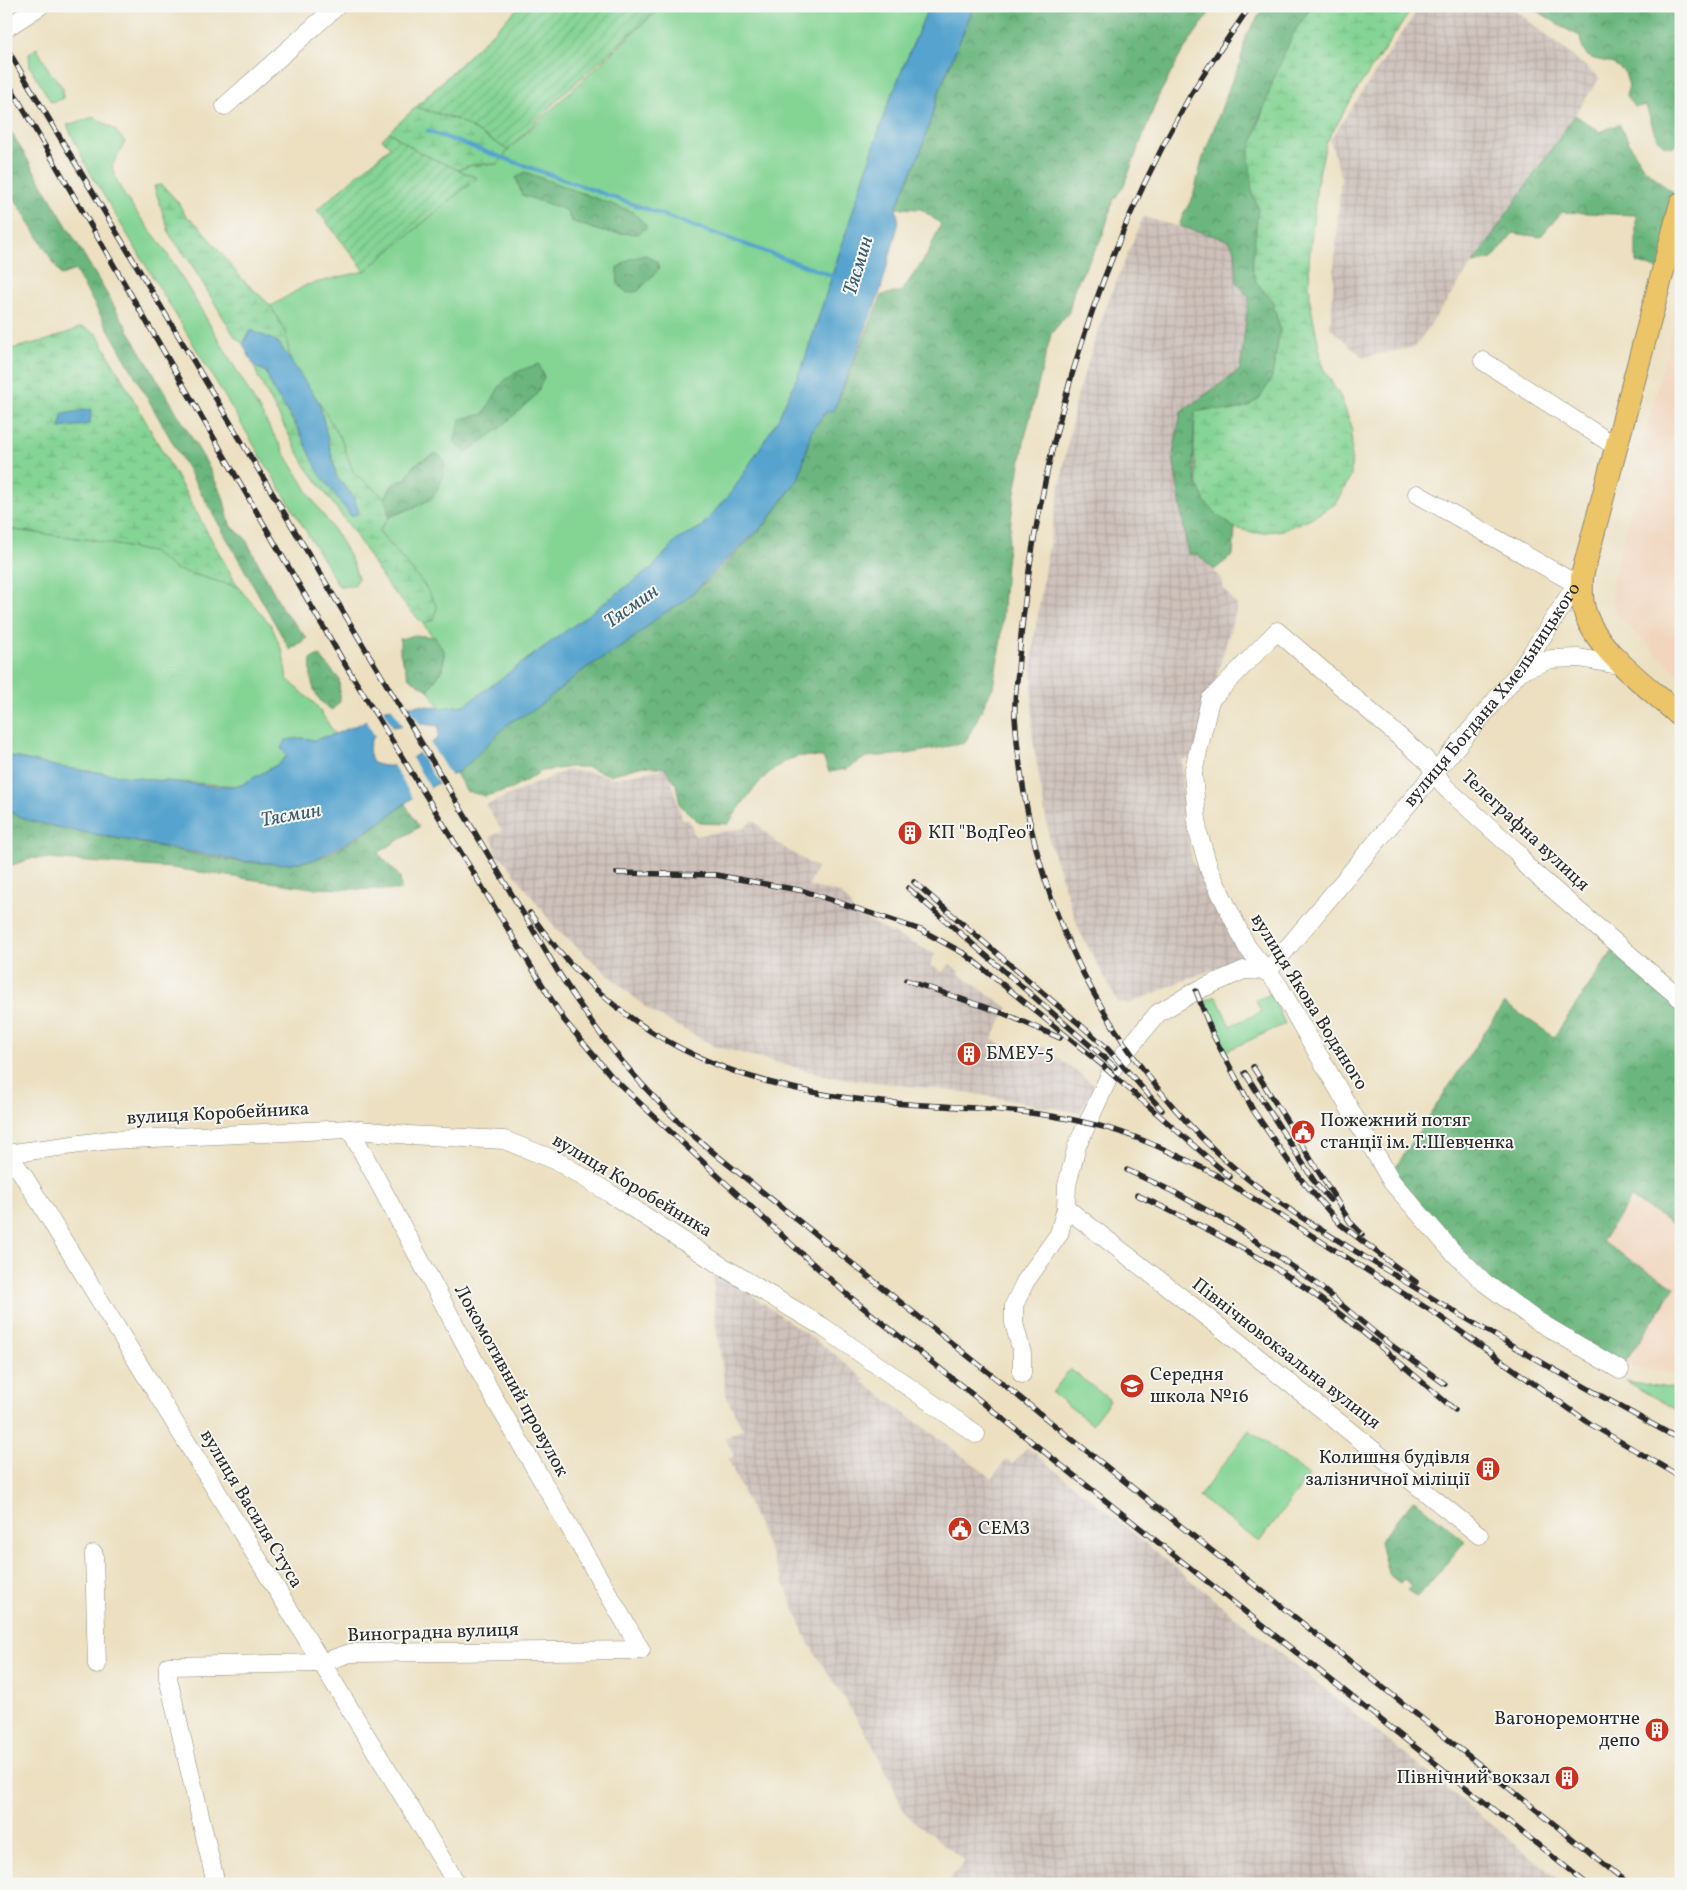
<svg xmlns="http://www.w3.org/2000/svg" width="1687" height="1890" font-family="Vollkorn,serif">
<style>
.built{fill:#f1d5bd}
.industrial{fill:url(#industrial-grid)}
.green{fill:#84d494;stroke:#588060}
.forest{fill:url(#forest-crowns);stroke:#4b7054}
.wetland{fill:url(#wetland-marsh);stroke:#588060}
.garden{fill:url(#garden-furrows);stroke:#588060}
.water{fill:#54a3ce;stroke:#40677c;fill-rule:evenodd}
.pier{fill:#ece0c1}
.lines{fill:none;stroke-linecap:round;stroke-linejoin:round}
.stream{stroke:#54a3ce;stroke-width:4}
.minor-casing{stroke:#8c8676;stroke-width:19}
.major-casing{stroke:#8c8676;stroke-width:24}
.minor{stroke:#fff;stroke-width:18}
.major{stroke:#edc569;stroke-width:22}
.rail-casing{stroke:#2b2b2b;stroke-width:5.5}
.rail{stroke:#f6f6f2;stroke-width:4;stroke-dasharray:11;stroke-linecap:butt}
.labels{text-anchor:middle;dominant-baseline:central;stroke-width:4;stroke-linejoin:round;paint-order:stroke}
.street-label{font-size:19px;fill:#2b2b2b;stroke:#f6f6f2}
.poi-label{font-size:19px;fill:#2b2b2b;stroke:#f6f6f2;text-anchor:start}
.water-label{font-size:20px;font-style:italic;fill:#3b5b6c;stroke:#f6f6f2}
</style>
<defs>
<pattern id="industrial-grid" width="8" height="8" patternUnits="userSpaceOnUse" patternTransform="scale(1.25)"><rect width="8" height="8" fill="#cec1ba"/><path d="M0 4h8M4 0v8" fill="none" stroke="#b1a6a0"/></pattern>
<pattern id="forest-crowns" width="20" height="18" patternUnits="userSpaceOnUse" patternTransform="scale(1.25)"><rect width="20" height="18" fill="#6bb67e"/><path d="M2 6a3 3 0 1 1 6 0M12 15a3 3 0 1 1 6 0" fill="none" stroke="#589467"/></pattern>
<pattern id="wetland-marsh" width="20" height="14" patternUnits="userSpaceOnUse" patternTransform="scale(1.25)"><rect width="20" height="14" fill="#84d494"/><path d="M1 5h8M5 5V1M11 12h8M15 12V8" fill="none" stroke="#72b680"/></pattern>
<pattern id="garden-furrows" width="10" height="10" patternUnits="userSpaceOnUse" patternTransform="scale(1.25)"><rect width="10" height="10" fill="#84d494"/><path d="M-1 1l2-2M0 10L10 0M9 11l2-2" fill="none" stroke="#72b680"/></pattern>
</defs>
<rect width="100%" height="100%" fill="#f6f6f2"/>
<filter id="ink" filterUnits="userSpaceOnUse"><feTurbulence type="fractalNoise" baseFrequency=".02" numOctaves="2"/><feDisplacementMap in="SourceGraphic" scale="10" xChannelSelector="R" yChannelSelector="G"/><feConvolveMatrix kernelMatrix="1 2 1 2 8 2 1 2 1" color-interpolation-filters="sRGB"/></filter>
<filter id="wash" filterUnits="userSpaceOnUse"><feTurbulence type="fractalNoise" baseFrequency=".0096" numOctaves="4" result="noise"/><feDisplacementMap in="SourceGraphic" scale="20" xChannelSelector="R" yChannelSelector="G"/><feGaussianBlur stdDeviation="1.12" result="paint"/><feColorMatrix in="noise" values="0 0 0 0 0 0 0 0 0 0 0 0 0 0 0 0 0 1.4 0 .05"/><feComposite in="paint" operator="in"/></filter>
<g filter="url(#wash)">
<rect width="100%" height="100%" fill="#ece0c1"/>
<g class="built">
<path d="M 1681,295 L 1681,677 L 1616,614 L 1612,597 L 1612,583 L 1634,497 L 1650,488 L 1647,487 L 1649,478 L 1654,479 L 1654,469 L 1643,443 Z"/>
<path d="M 1631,1198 L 1681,1229 L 1681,1375 L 1622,1366 L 1602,1242 Z"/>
</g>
<g class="industrial">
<path d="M 1420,6 L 1510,6 L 1600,78 L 1415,347 L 1363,357 L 1330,328 L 1341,177 L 1330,140 Z"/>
<path d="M 1143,217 L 1228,240 L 1235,250 L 1237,282 L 1249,297 L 1240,370 L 1181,412 L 1197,554 L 1221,578 L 1224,589 L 1237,606 L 1193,758 L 1182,760 L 1184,813 L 1193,865 L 1201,867 L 1245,953 L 1240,960 L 1192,977 L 1128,1004 L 1118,1002 L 1079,930 L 1050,843 L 1032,734 L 1032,653 L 1046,562 L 1076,399 L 1107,304 Z"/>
<path d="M 668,768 L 682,819 L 689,820 L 695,836 L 744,828 L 753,820 L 778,844 L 817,868 L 808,886 L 840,893 L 849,902 L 854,914 L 935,954 L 930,965 L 943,972 L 950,964 L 960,972 L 959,974 L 1008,1008 L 992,1039 L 1030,1061 L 1041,1045 L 1094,1085 L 1080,1113 L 971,1093 L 832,1077 L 714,1046 L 650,1011 L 556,929 L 505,861 L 496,854 L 494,843 L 490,837 L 502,831 L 486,805 L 567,770 L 589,772 L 614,778 Z"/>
<path d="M 714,1268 L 833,1353 L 865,1380 L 863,1382 L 872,1389 L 992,1478 L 1007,1459 L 1013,1464 L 1027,1447 L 1564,1884 L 946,1884 L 965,1861 L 905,1814 L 888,1775 L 869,1738 L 808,1642 L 783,1581 L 728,1459 L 734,1455 L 725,1438 L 743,1429 L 727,1398 L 715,1319 Z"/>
</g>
<g class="green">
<path d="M 662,6 L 929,6 L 887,106 L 804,362 L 777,421 L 734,490 L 701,527 L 677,540 L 653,567 L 465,705 L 440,708 L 428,690 L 443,669 L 444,651 L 423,624 L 434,619 L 425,586 L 379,531 L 389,517 L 432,499 L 415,464 L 405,480 L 393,484 L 385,498 L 353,472 L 342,441 L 290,360 L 286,334 L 271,306 L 306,285 L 365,271 L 477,178 L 458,170 L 471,165 L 498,164 L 508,150 Z"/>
<path d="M 37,48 L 48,69 L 63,88 L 63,99 L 51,102 L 30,67 L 29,54 Z"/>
<path d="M 94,117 L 115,130 L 125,142 L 112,166 C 119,198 149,225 166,252 C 216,332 260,413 309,494 C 326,521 349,546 358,578 L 354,586 L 339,586 L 89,171 L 67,125 Z"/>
<path d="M 6,529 L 93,540 L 152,552 L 175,569 L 238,587 L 271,625 L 283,653 L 287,679 L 316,705 L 335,734 L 315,740 L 301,738 L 280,763 L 239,786 L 153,780 L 59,767 L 6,755 Z"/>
<path d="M 1271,994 L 1285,1024 L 1226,1051 L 1203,1002 L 1216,996 L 1230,1026 L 1261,1012 L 1256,1000 Z"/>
<path d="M 1070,1369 L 1110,1400 L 1092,1424 L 1052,1393 Z"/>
<path d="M 1625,1381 L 1681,1390 L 1681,1402 L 1677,1410 Z"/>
<path d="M 1249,1430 L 1309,1476 L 1259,1542 L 1199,1497 Z"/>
</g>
<g class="forest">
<path d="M 974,6 L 1214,6 L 1181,54 L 1158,97 L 1124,185 L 1113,201 L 1103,235 L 1074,289 L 1069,312 L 1051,334 L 1025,437 L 1013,504 L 1006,563 L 1001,639 L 993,687 L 965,743 L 907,754 L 866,757 L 847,769 L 829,772 L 823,757 C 814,757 803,755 796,757 C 765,767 746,799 728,824 L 700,823 L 680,805 L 676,784 L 665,768 L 643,766 L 610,775 L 587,767 L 570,767 L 542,771 L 512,789 L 485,796 L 466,791 L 456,773 L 471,761 L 510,722 L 534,709 L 586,668 L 625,645 L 662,614 L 682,603 L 719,570 L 765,525 L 799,478 L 811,432 L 826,412 L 834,410 L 882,295 L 902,291 L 927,255 L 941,224 L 921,209 L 896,208 L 922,148 L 939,92 Z"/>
<path d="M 1265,6 L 1312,6 L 1293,34 L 1259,119 L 1252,192 L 1258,208 L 1258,225 L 1252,268 L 1257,283 L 1273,302 L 1280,330 L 1272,377 L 1261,397 L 1247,407 L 1229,411 L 1213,409 L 1195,413 C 1194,430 1191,468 1197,484 C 1204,502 1220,517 1235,528 L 1233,555 L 1214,570 L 1197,554 L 1188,554 L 1173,455 L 1181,412 L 1240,370 L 1249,297 L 1237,283 L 1235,250 L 1228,240 L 1179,226 L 1184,213 L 1193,197 L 1202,160 L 1231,83 L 1240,64 L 1246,36 Z"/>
<path d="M 1530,6 C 1542,6 1587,10 1593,6 L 1681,6 L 1681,140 L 1674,147 L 1663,145 L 1655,134 L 1646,106 L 1634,107 L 1626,95 L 1629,86 L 1625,73 C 1621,69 1614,63 1608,62 C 1588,58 1583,58 1580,36 L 1564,28 Z"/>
<path d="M 1575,115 L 1600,132 L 1619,124 L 1642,166 L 1681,200 L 1663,271 L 1636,262 L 1636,215 L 1562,212 L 1540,237 L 1513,233 L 1492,259 L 1473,263 Z"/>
<path d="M 6,123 L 206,462 L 223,497 L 230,525 L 245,538 L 283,610 L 307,638 L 290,650 L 75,270 L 61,275 L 6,184 Z"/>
<path d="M 525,172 L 633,212 L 647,227 L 638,234 L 603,232 L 571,221 L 566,210 L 522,195 L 516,178 Z"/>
<path d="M 646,255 L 657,262 L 659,269 L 638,291 L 627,293 L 618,284 L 617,268 L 630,259 Z"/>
<path d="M 539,364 L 544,377 L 536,395 L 500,428 L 466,453 L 454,442 L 461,419 L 484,414 C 503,381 501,376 539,364 Z"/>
<path d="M 436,453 L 445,461 C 440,504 425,502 389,517 L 385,498 L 393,484 L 405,480 L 415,464 Z"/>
<path d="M 415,635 L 435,637 L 444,651 L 443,669 L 428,690 L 409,678 L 400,653 L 400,639 Z"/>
<path d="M 319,655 L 339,679 L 340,702 L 332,710 C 313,700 309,679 311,659 Z"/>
<path d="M 405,804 L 419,827 L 378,853 L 400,877 L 401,890 L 312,888 L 172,868 L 33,858 L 6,867 L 6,810 C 45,828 89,833 131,841 C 187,851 255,872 311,860 C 337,855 383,821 405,804 Z"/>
<path d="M 1618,943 L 1681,999 L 1681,1229 L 1631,1198 L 1602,1242 L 1675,1287 L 1620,1370 L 1485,1283 L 1393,1171 L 1504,1003 L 1554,1037 Z"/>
<path d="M 1414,1499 L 1465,1541 L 1418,1597 L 1408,1590 L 1412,1585 L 1404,1579 L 1400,1583 L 1388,1574 L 1380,1541 Z"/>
</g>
<g class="wetland">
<path d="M 1312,6 L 1414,6 L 1358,88 L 1326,143 L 1317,183 L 1309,261 L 1310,301 L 1323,368 L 1341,398 L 1352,427 L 1351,477 L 1335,504 L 1311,518 L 1283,530 L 1256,533 L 1235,528 L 1219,516 L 1205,502 L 1197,483 L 1194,448 L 1195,412 L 1213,409 L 1229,411 L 1247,407 L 1261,397 L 1272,377 L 1280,330 L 1273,302 L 1257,283 L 1252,268 L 1258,208 L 1252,192 L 1249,153 L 1274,78 L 1293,34 Z"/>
<path d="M 416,107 L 458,120 L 508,150 L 498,164 L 471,165 L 458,170 L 420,153 L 389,132 Z"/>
<path d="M 162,185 L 177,201 L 186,216 L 199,226 L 241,278 L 271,306 L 286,334 L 290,360 L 278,342 L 250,331 L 243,344 L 235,337 L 190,262 L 170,235 L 154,186 Z"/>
<path d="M 82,327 L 97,334 L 238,587 L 175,569 L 152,552 L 93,540 L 6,529 L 6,350 L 48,340 Z"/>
<path d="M 254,366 L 266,372 L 274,391 L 351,516 L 359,512 L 353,496 L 337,478 L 319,402 L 342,441 L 353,472 L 385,498 L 389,517 L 379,531 L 425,586 L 437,607 L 434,619 L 423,624 L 388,586 L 353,531 L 305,465 L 258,377 Z"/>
</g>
<g class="garden">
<path d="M 520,6 L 662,6 L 560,97 L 508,150 L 458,120 L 416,107 Z"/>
<path d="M 389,132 L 420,153 L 477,178 L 365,271 L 317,210 L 390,147 L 382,139 Z"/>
</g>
<g class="water">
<path d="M 929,6 L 974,6 L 941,86 L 922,148 L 896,208 L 899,222 L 880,292 L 834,410 L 826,412 L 811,432 L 799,478 L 765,524 L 682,603 L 662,614 L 625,645 L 586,668 L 535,709 L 510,722 L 471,761 L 456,773 L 415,796 L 381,822 L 345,844 L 313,860 L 280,864 L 241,861 L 62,828 L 27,820 L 6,810 L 6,755 L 59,767 L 153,780 L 214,786 L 239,786 L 280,763 L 287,756 L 281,748 L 286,740 L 301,738 L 315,740 L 335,734 L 369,720 L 385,709 L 420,705 L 440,708 L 465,705 L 653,567 L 677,540 L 701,527 L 733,490 L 777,421 L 804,362 L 887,106 ZM 422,724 L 439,726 L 438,738 C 416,754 401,774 373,763 C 357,728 397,725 422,724 Z"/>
<path d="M 251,330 L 278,342 L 319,402 L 337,478 L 353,496 L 359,513 L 351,516 L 319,473 L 297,426 L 274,391 L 266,372 L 254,366 L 243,344 Z"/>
<path d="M 91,409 L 90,424 L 60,428 L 62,414 Z"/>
</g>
<g class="pier">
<path d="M 407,704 L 421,726 L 403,727 L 390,705 Z"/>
<path d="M 382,708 L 394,729 L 376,738 L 365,719 Z"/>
<path d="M 429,741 L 452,778 L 439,785 L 417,750 Z"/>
<path d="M 410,755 L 431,789 L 414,800 L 393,765 Z"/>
</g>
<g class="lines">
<path class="stream" d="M 428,131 L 836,277"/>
</g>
</g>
<g filter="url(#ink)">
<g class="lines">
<defs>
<g id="minor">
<path d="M 6,28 L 40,6"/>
<path d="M 225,106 L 337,6"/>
<path d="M 1483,361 L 1615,446"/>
<path d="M 1417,494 L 1578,585"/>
<path d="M 1520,671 L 1551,659 L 1579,658 L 1624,666"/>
<path d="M 6,1154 L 110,1140 L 350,1129 L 409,1135 L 504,1140 L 555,1160 L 611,1194 L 720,1265 L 823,1327 L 976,1434"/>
<path d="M 6,1160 L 18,1168 L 23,1175 L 457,1884"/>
<path d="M 1066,1208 L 1226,1332 L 1479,1535"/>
<path d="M 1620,1370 L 1534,1319 L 1485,1283 L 1452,1251 L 1392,1182 L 1277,983 L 1247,947 L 1210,872 L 1198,832 L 1193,773 L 1210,700 L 1277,631 L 1425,759 L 1446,788 L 1517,852 L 1526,866 L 1681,999"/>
<path id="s1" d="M 1022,1374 L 1022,1353 L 1014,1323 L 1014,1305 L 1025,1282 L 1059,1234 L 1066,1208 L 1067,1185 L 1077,1146 L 1114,1066 L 1158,1013 L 1196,991 L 1244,970 L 1268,971 L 1520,671 L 1582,576"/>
<path d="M 94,1554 L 97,1665"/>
<path d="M 216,1884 L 168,1678 L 168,1666 L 321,1663 L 350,1653 L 641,1650 L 493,1396 L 350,1129"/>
</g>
<path id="major" d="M 1681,203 L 1582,576 C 1582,585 1581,595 1583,604 C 1590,648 1650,687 1681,717"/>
</defs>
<use href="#minor" class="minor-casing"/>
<use href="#major" class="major-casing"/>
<use href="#minor" class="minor"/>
<use href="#major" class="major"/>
<defs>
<g id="rail">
<path d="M 1250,6 C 1228,39 1204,71 1185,105 C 1105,247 1055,403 1030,564 C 1025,600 1020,635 1018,672 C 1016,687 1014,702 1015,717 C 1026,879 1087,1020 1201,1137 C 1253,1191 1319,1229 1383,1268 C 1481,1329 1580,1385 1681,1440"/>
<path d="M 6,47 L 557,970 C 592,1027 632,1078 681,1124 C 705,1148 734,1168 760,1190 L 1629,1884"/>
<path d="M 6,79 L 343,661 L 564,1020 L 613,1078 L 791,1244 L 850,1297 L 1587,1884"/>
<path d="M 617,873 L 716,875 L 804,891 L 921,930 L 965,954 L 1111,1072"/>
<path d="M 914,882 L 1106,1047 L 1162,1110"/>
<path d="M 908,888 L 1115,1067"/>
<path d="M 530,913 C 617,1039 733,1088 882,1102 C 950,1108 1020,1107 1087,1123 C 1134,1133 1176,1154 1218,1176 L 1439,1316 L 1592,1425 L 1681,1477"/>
<path d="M 906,980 L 1005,1014 L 1060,1038"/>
<path d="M 1196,991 L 1213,1035 L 1253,1110 L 1300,1178 L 1340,1224 L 1416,1282"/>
<path d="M 1253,1067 L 1350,1222 L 1362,1234"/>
<path d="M 1106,1069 L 1230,1177"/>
<path d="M 1245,1073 L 1316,1184 L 1330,1200"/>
<path d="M 1127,1170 L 1174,1192 L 1233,1225 L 1313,1281 L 1380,1337 L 1445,1384"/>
<path d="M 1137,1195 C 1195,1222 1255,1252 1307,1289 C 1359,1327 1407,1369 1455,1410"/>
</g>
</defs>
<use href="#rail" class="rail-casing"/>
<use href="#rail" class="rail"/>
</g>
</g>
<defs>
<symbol id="building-disc" viewBox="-11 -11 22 22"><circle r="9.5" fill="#c8321e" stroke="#f6f6f2"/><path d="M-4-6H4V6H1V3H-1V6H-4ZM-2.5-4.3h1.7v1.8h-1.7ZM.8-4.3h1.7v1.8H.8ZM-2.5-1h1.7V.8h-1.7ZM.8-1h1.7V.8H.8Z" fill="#fff"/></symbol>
<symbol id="civic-disc" viewBox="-11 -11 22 22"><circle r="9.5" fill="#c8321e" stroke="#f6f6f2"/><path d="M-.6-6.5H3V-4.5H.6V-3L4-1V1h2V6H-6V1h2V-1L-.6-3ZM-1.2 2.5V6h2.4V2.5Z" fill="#fff"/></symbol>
<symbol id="school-disc" viewBox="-11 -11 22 22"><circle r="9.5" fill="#c8321e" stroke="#f6f6f2"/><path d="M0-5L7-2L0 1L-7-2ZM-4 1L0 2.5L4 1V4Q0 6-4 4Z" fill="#fff"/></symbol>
</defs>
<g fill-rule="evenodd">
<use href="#building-disc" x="896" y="819" width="28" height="28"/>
<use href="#building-disc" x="955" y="1040" width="28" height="28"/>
<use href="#civic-disc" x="1289" y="1118" width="28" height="28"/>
<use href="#school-disc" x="1118" y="1372" width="28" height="28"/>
<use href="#building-disc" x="1474" y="1455" width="28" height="28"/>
<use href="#civic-disc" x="946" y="1515" width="28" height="28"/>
<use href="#building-disc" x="1643" y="1716" width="28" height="28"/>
<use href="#building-disc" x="1553" y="1764" width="28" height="28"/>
</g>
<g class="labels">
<g class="street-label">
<text stroke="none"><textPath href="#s1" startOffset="878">вулиця Богдана Хмельницького</textPath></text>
<text transform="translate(1525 831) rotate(43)">Телеграфна вулиця</text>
<text transform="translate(1309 1002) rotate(58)">вулиця Якова Водяного</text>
<text transform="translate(218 1114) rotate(-3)">вулиця Коробейника</text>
<text transform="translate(632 1186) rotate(31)">вулиця Коробейника</text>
<text transform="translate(1286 1354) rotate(38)">Північновокзальна вулиця</text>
<text transform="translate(511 1381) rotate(61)">Локомотивний провулок</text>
<text transform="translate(251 1509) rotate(59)">вулиця Василя Стуса</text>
<text transform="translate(433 1633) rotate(-2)">Виноградна вулиця</text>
</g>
<g class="poi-label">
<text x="928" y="833">КП "ВодГео"</text>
<text x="986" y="1054">БМЕУ-5</text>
<text x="1320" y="1121">Пожежний потяг<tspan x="1320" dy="22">станції ім. Т.Шевченка</tspan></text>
<text x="1150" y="1375">Середня<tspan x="1150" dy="22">школа №16</tspan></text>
<text x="1470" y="1458" text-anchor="end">Колишня будівля<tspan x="1470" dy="22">залізничної міліції</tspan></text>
<text x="978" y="1529">СЕМЗ</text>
<text x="1640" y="1719" text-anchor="end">Вагоноремонтне<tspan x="1640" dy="22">депо</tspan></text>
<text x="1550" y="1778" text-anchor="end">Північний вокзал</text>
</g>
<g class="water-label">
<text transform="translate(859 266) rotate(-73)">Тясмин</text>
<text transform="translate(632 607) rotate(-35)">Тясмин</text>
<text transform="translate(291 816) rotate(-10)">Тясмин</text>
</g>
</g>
<rect width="1687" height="1890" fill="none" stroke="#f6f6f2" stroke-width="25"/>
</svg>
